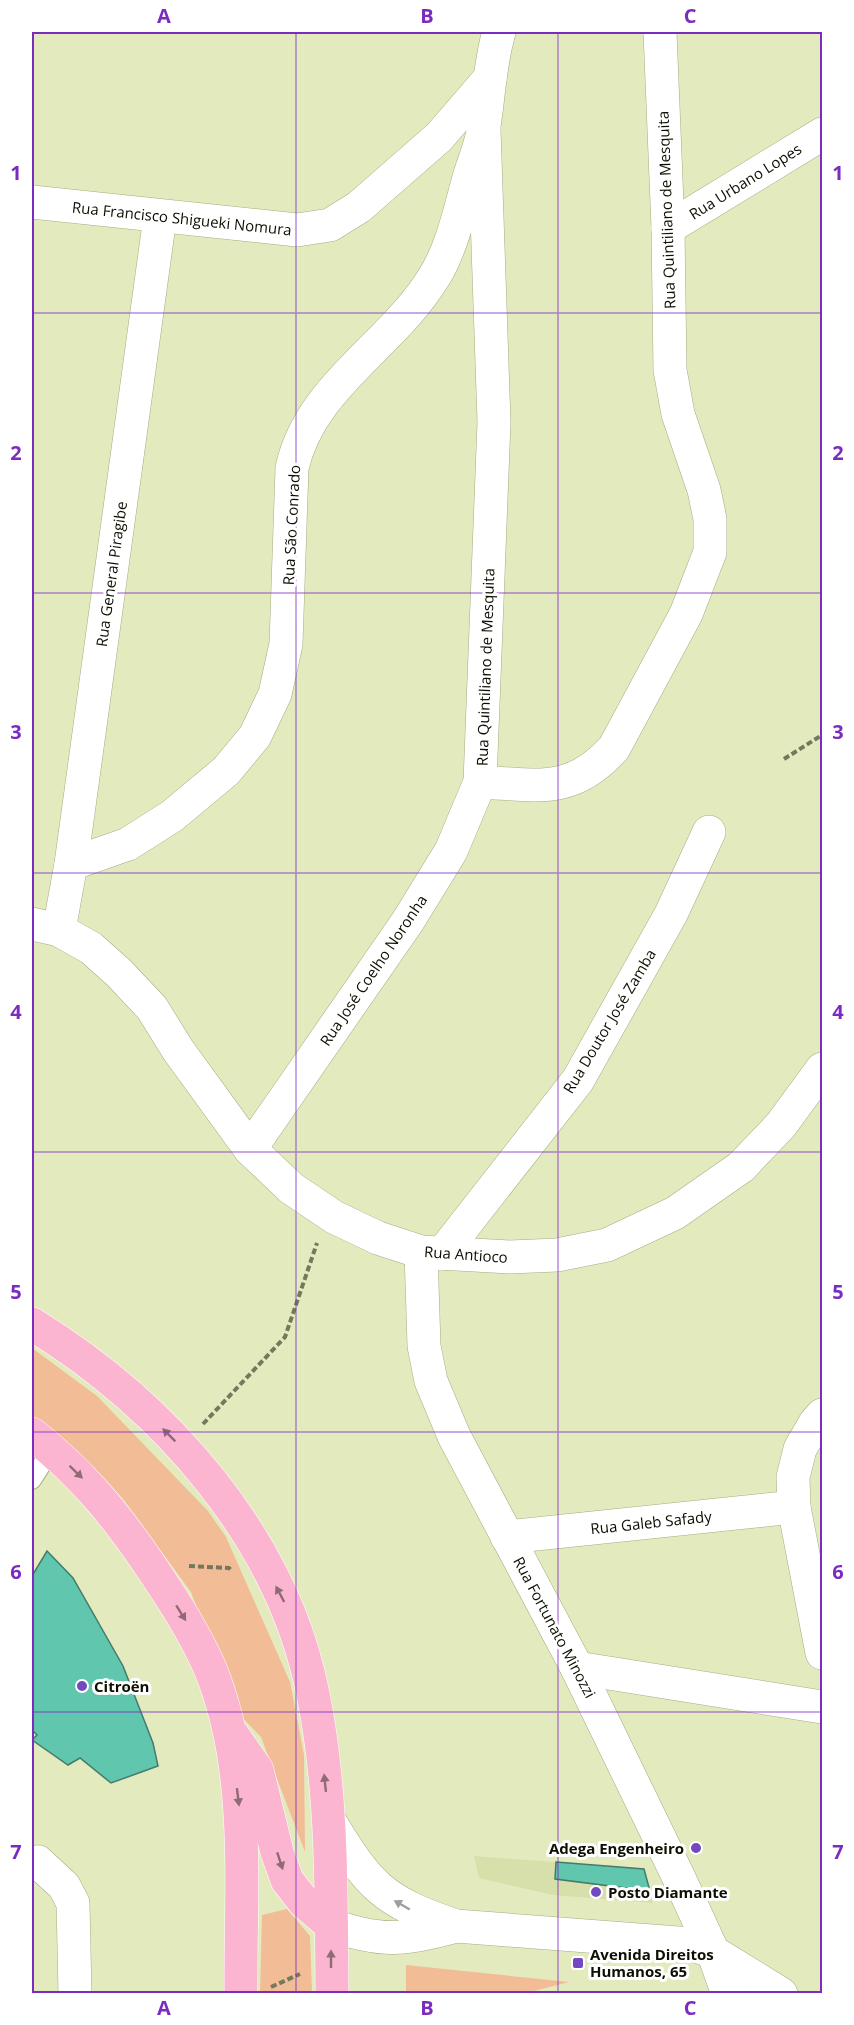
<svg xmlns="http://www.w3.org/2000/svg" width="854" height="2025" font-family="'Open Sans',sans-serif">
<style>
.built{fill:#d7e0ab}
.green{fill:#f2bc97}
.building{fill:#60c6ae;stroke:#457a6d;stroke-width:1.5}
.lines{fill:none;stroke-linecap:round;stroke-linejoin:round}
.lane-casing{stroke:#a5ac81;stroke-width:20}
.street-casing{stroke:#a5ac81;stroke-width:34}
.secondary-casing{stroke:#a5ac81;stroke-width:34}
.primary-casing{stroke:#fff;stroke-width:34}
.path{stroke:#74785c;stroke-width:4;stroke-dasharray:6 3;stroke-linecap:butt}
.lane{stroke:#fff;stroke-width:18}
.street{stroke:#fff;stroke-width:33}
.secondary{stroke:#fff;stroke-width:33}
.primary{stroke:#fbb5d1;stroke-width:33}
.oneway{fill:#906a74}
.oneway2{fill:#9e9f9a}
.grid{fill:none;stroke:#7b2cbf;stroke-width:1.5;stroke-opacity:0.55}
.poi-dot{fill:#7348c0;stroke:#fff;stroke-width:2}
.labels{text-anchor:middle;dominant-baseline:central;stroke-width:6;stroke-linejoin:round;paint-order:stroke}
.street-label{font-size:15px;fill:#0d0f02;stroke:#fff}
.poi-label{font-size:15px;font-weight:bold;fill:#0d0f02;stroke:#fff;text-anchor:start}
.neatline{fill:none;stroke:#7b2cbf;stroke-width:2}
.grid-label{font-size:20px;text-anchor:middle;font-weight:bold;fill:#7b2cbf}
</style>
<rect width="100%" height="100%" fill="#e3ebbe"/>
<path class="built" d="M 474,1856 L 644,1869 L 653,1903 L 552,1895 L 479,1878 Z"/>
<g class="green">
<path d="M 32,1348 L 97,1396 L 208,1511 L 226,1537 L 290,1682 L 304,1755 L 305,1852 L 261,1737 L 235,1710 L 191,1592 L 122,1498 L 53,1430 L 32,1418 Z"/>
<path d="M 287,1909 L 310,1936 L 312,1993 L 260,1993 L 262,1915 Z"/>
<path d="M 406,1965 L 569,1982 L 522,1994 L 406,1992 Z"/>
</g>
<g class="building">
<path d="M 47,1551 L 73,1578 L 123,1666 L 153,1743 L 158,1766 L 111,1783 L 80,1758 L 68,1765 L 32,1740 L 37,1735 L 32,1730 L 32,1576 Z"/>
<path d="M 556,1862 L 644,1869 L 650,1891 L 555,1879 Z"/>
</g>
<g class="lines">
<defs>
<path id="lane" d="M 32,1480 L 51,1450"/>
<g id="street">
<path d="M 32,202 L 297,230 L 330,225 L 359,207 L 439,137 L 490,78"/>
<path d="M 668,228 L 822,134"/>
<path d="M 480,782 C 538,785 572,795 614,748 L 686,614 L 710,552 L 710,519 L 704,490 L 678,414 L 670,370 L 668,228 L 660,32"/>
<path d="M 71,864 L 128,844 L 172,816 L 226,771 L 255,736 L 275,694 L 286,644 L 292,468 C 310,386 392,346 434,277 C 452,249 461,206 470,174 C 475,159 482,142 484,126 C 489,95 490,62 499,32"/>
<path d="M 32,924 L 59,930 L 91,948 L 119,973 L 152,1008 L 178,1050 L 250,1149 L 291,1188 L 334,1217 L 378,1238 L 421,1252 L 510,1257 L 557,1255 L 607,1245 L 675,1213 L 741,1167 L 781,1125 L 822,1069"/>
<path d="M 59,930 L 71,864 L 160,217"/>
<path d="M 250,1149 L 408,921 L 451,851 L 480,782 L 494,422 L 484,129"/>
<path d="M 421,1252 L 424,1346 L 431,1381 L 454,1436 L 577,1668 L 680,1880 L 713,1952 L 728,1994"/>
<path d="M 442,1254 L 578,1080 L 671,914 L 709,832"/>
<path d="M 822,1415 L 815,1423 L 800,1449 L 793,1477 L 794,1507 L 822,1653"/>
<path d="M 507,1537 L 794,1507"/>
<path d="M 577,1668 L 822,1707"/>
<path d="M 32,1864 L 38,1862 L 64,1886 L 73,1903 L 75,1994"/>
</g>
<g id="secondary">
<path d="M 329,1820 C 369,1886 382,1901 456,1926 L 691,1944 L 713,1952 L 781,1994"/>
<path d="M 331,1925 C 382,1943 405,1940 456,1926"/>
</g>
<g id="primary">
<path d="M 32,1324 C 165,1406 282,1537 313,1694 C 333,1793 331,1893 332,1994"/>
<path d="M 32,1434 C 79,1471 113,1511 147,1561 C 170,1595 192,1628 209,1666 C 252,1767 240,1886 241,1994"/>
<path d="M 234,1737 L 257,1770 L 277,1852 L 287,1880 L 304,1902 L 331,1925"/>
</g>
</defs>
<use href="#lane" class="lane-casing"/>
<use href="#street" class="street-casing"/>
<use href="#secondary" class="secondary-casing"/>
<use href="#primary" class="primary-casing"/>
<g class="path">
<path d="M 784,759 L 822,735"/>
<path d="M 203,1424 L 285,1337 L 317,1243"/>
<path d="M 189,1566 L 229,1568 L 231,1570"/>
<path d="M 271,1987 L 300,1974"/>
</g>
<use href="#lane" class="lane"/>
<use href="#street" class="street"/>
<use href="#secondary" class="secondary"/>
<use href="#primary" class="primary"/>
</g>
<defs><path id="oneway-solid" d="M-6-.8H1V-3.2L6.5 0L1 3.2V.8H-6Z" transform="scale(1.5)"/></defs>
<g class="oneway">
<use href="#oneway-solid" transform="translate(169 1435) rotate(-135)"/>
<use href="#oneway-solid" transform="translate(76 1472) rotate(44)"/>
<use href="#oneway-solid" transform="translate(280 1594) rotate(-118)"/>
<use href="#oneway-solid" transform="translate(181 1613) rotate(58)"/>
<use href="#oneway-solid" transform="translate(325 1783) rotate(-96)"/>
<use href="#oneway-solid" transform="translate(238 1797) rotate(83)"/>
<use href="#oneway-solid" transform="translate(280 1861) rotate(72)"/>
<use href="#oneway-solid" transform="translate(331 1959) rotate(-90)"/>
</g>
<use class="oneway2" href="#oneway-solid" transform="translate(402 1905) rotate(-150)"/>
<path class="grid" d="M 296,32 L 296,1994M 558,32 L 558,1994M 32,313 L 822,313M 32,593 L 822,593M 32,873 L 822,873M 32,1152 L 822,1152M 32,1432 L 822,1432M 32,1712 L 822,1712"/>
<g class="poi-dot">
<circle cx="82" cy="1686" r="6"/>
<circle cx="696" cy="1848" r="6"/>
<circle cx="596" cy="1892" r="6"/>
<rect x="572" y="1957" width="12" height="12" rx="3"/>
</g>
<g class="labels">
<g class="street-label">
<text transform="translate(745 181) rotate(-32)">Rua Urbano Lopes</text>
<text transform="translate(666 210) rotate(-92)">Rua Quintiliano de Mesquita</text>
<text transform="translate(182 218) rotate(6)">Rua Francisco Shigueki Nomura</text>
<text transform="translate(291 525) rotate(-87)">Rua São Conrado</text>
<text transform="translate(111 574) rotate(-82)">Rua General Piragibe</text>
<text transform="translate(485 667) rotate(-88)">Rua Quintiliano de Mesquita</text>
<text transform="translate(373 970) rotate(-56)">Rua José Coelho Noronha</text>
<text transform="translate(609 1021) rotate(-59)">Rua Doutor José Zamba</text>
<text transform="translate(466 1254) rotate(4)">Rua Antioco</text>
<text transform="translate(651 1522) rotate(-6)">Rua Galeb Safady</text>
<text transform="translate(555 1627) rotate(62)">Rua Fortunato Minozzi</text>
</g>
<g class="poi-label">
<text x="94" y="1686">Citroën</text>
<text x="684" y="1848" text-anchor="end">Adega Engenheiro</text>
<text x="608" y="1892">Posto Diamante</text>
<text x="590" y="1954">Avenida Direitos<tspan x="590" dy="17">Humanos, 65</tspan></text>
</g>
</g>
<rect width="854" height="2025" fill="none" stroke="#ffffff" stroke-width="66"/>
<rect x="33" y="33" width="788" height="1959" class="neatline"/>
<g class="grid-label">
<text x="164" y="23">A</text>
<text x="427" y="23">B</text>
<text x="690" y="23">C</text>
<text x="16" y="180">1</text>
<text x="838" y="180">1</text>
<text x="16" y="460">2</text>
<text x="838" y="460">2</text>
<text x="16" y="739">3</text>
<text x="838" y="739">3</text>
<text x="16" y="1019">4</text>
<text x="838" y="1019">4</text>
<text x="16" y="1299">5</text>
<text x="838" y="1299">5</text>
<text x="16" y="1579">6</text>
<text x="838" y="1579">6</text>
<text x="16" y="1859">7</text>
<text x="838" y="1859">7</text>
<text x="164" y="2015">A</text>
<text x="427" y="2015">B</text>
<text x="690" y="2015">C</text>
</g>
</svg>
